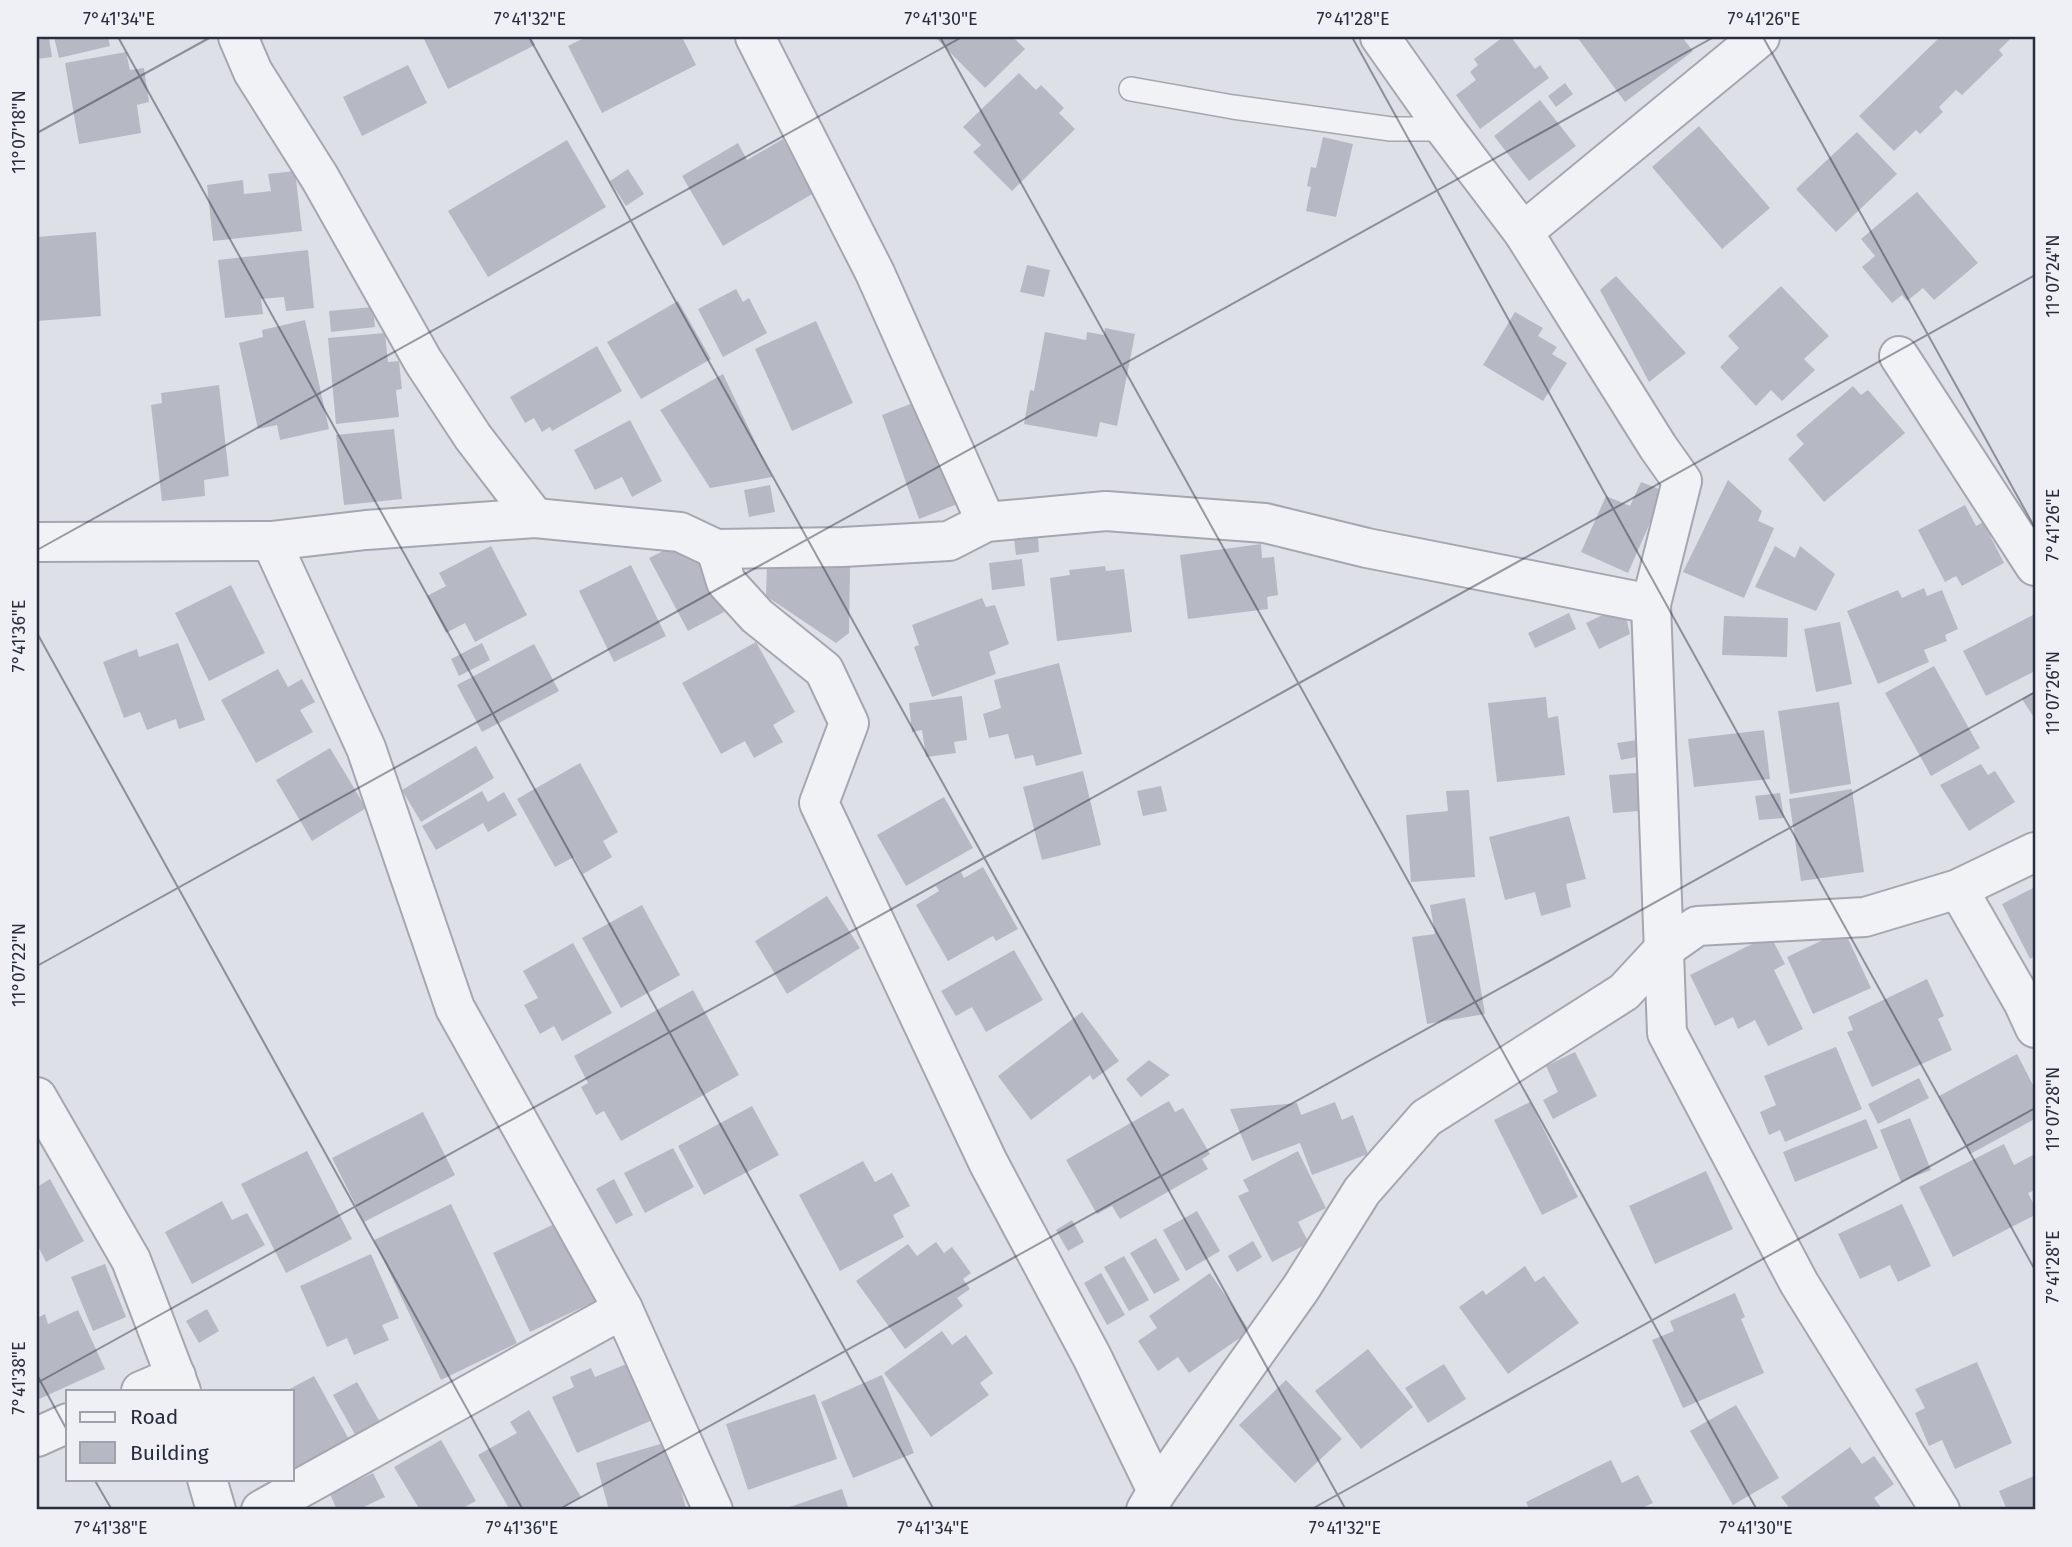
<svg xmlns="http://www.w3.org/2000/svg" width="2072" height="1547" font-family="'Fira Sans',sans-serif">
<style>
.building{fill:#b6b9c4}
.lines{fill:none;stroke-linecap:round;stroke-linejoin:round}
.lane-casing{stroke:#a4a7b1;stroke-width:26}
.street-casing{stroke:#a4a7b1;stroke-width:42}
.lane{stroke:#f1f2f6;stroke-width:23}
.street{stroke:#f1f2f6;stroke-width:38}
.ticks{fill:none;stroke:#282d3d;stroke-width:2;stroke-opacity:0.45}
.neatline{fill:none;stroke:#282d3d;stroke-width:2.5}
.ticks-label{font-size:18px;text-anchor:middle;fill:#282d3d}
</style>
<rect width="100%" height="100%" fill="#dee0e7"/>
<g class="building">
<path d="M 54,37 L 108,37 L 110,46 L 59,58 Z"/>
<path d="M 423,37 L 531,37 L 535,45 L 448,89 Z"/>
<path d="M 586,37 L 682,37 L 696,65 L 602,113 L 568,46 Z"/>
<path d="M 935,37 L 1013,37 L 1025,49 L 985,88 Z"/>
<path d="M 1503,37 L 1511,37 L 1535,69 L 1540,65 L 1549,78 L 1480,129 L 1456,95 L 1476,80 L 1470,72 L 1478,65 L 1474,59 Z"/>
<path d="M 1577,37 L 1682,37 L 1693,51 L 1625,102 Z"/>
<path d="M 1940,37 L 2012,37 L 1999,50 L 2003,55 L 1962,95 L 1956,90 L 1939,107 L 1943,112 L 1920,134 L 1916,130 L 1894,151 L 1859,116 Z"/>
<path d="M 49,38 L 52,57 L 37,59 L 37,40 Z"/>
<path d="M 126,52 L 130,70 L 144,68 L 149,102 L 137,105 L 141,133 L 79,144 L 65,63 Z"/>
<path d="M 408,65 L 427,103 L 362,136 L 343,97 Z"/>
<path d="M 1019,73 L 1036,90 L 1041,85 L 1064,108 L 1059,113 L 1075,129 L 1012,191 L 973,152 L 981,145 L 963,127 Z"/>
<path d="M 1565,83 L 1573,94 L 1556,107 L 1548,96 Z"/>
<path d="M 1540,100 L 1576,146 L 1529,181 L 1494,136 Z"/>
<path d="M 1699,126 L 1770,208 L 1722,249 L 1652,167 Z"/>
<path d="M 1857,132 L 1897,174 L 1836,232 L 1796,189 Z"/>
<path d="M 1323,137 L 1353,144 L 1336,217 L 1306,211 L 1311,187 L 1307,186 L 1311,167 L 1316,168 Z"/>
<path d="M 783,139 L 814,193 L 723,246 L 682,176 L 738,143 L 747,160 Z"/>
<path d="M 567,140 L 606,207 L 488,277 L 448,211 Z"/>
<path d="M 628,169 L 644,194 L 626,206 L 610,181 Z"/>
<path d="M 295,171 L 302,231 L 213,241 L 207,185 L 243,180 L 244,194 L 271,191 L 268,174 Z"/>
<path d="M 1917,192 L 1978,263 L 1934,300 L 1923,288 L 1907,301 L 1902,295 L 1892,303 L 1862,267 L 1875,256 L 1861,239 Z"/>
<path d="M 96,232 L 101,316 L 37,321 L 37,237 Z"/>
<path d="M 308,250 L 314,308 L 286,311 L 284,297 L 261,299 L 263,314 L 225,318 L 218,260 Z"/>
<path d="M 1027,265 L 1050,270 L 1044,297 L 1020,292 Z"/>
<path d="M 1616,276 L 1686,353 L 1649,382 L 1600,290 Z"/>
<path d="M 1781,286 L 1829,336 L 1804,359 L 1815,370 L 1782,401 L 1771,390 L 1756,406 L 1720,367 L 1739,348 L 1728,336 Z"/>
<path d="M 736,289 L 743,302 L 749,298 L 767,333 L 723,357 L 698,309 Z"/>
<path d="M 678,301 L 711,359 L 641,399 L 607,342 Z"/>
<path d="M 373,307 L 375,327 L 331,332 L 329,311 Z"/>
<path d="M 1515,312 L 1543,328 L 1538,336 L 1557,347 L 1552,354 L 1567,363 L 1543,401 L 1483,365 Z"/>
<path d="M 305,320 L 329,429 L 280,440 L 277,425 L 258,429 L 239,343 L 263,337 L 262,330 Z"/>
<path d="M 816,321 L 853,403 L 792,431 L 755,349 Z"/>
<path d="M 1105,328 L 1135,334 L 1117,426 L 1100,422 L 1097,437 L 1024,424 L 1030,390 L 1034,391 L 1045,332 L 1086,340 L 1087,332 L 1104,335 Z"/>
<path d="M 385,333 L 388,362 L 399,361 L 402,389 L 396,390 L 399,417 L 336,424 L 328,338 Z"/>
<path d="M 597,346 L 622,391 L 552,431 L 550,427 L 542,432 L 534,418 L 525,423 L 510,397 Z"/>
<path d="M 723,374 L 772,477 L 710,488 L 660,410 Z"/>
<path d="M 219,385 L 229,476 L 204,480 L 205,496 L 162,501 L 151,405 L 162,403 L 161,393 Z"/>
<path d="M 1853,386 L 1861,395 L 1868,390 L 1905,433 L 1824,502 L 1788,459 L 1804,444 L 1796,435 Z"/>
<path d="M 923,399 L 960,503 L 919,519 L 882,415 Z"/>
<path d="M 630,420 L 662,481 L 632,497 L 622,477 L 595,490 L 574,450 Z"/>
<path d="M 394,429 L 402,499 L 344,505 L 336,435 Z"/>
<path d="M 1728,480 L 1762,511 L 1758,521 L 1774,528 L 1744,598 L 1683,572 Z"/>
<path d="M 1641,482 L 1664,491 L 1628,573 L 1581,552 L 1606,496 L 1630,506 Z"/>
<path d="M 770,485 L 775,512 L 749,517 L 744,490 Z"/>
<path d="M 1965,505 L 1976,526 L 1983,522 L 2004,563 L 1962,586 L 1956,576 L 1945,582 L 1918,530 Z"/>
<path d="M 1038,536 L 1039,552 L 1016,555 L 1014,539 Z"/>
<path d="M 687,539 L 724,612 L 688,631 L 649,558 Z"/>
<path d="M 1261,544 L 1262,558 L 1274,557 L 1278,595 L 1267,597 L 1268,609 L 1188,619 L 1180,555 Z"/>
<path d="M 491,546 L 527,615 L 475,642 L 465,623 L 446,633 L 427,596 L 446,586 L 439,573 Z"/>
<path d="M 1775,546 L 1795,558 L 1800,546 L 1835,574 L 1816,611 L 1755,587 Z"/>
<path d="M 1022,559 L 1025,586 L 992,590 L 989,563 Z"/>
<path d="M 767,563 L 850,567 L 849,633 L 836,643 L 766,596 Z"/>
<path d="M 631,565 L 666,636 L 614,662 L 579,591 Z"/>
<path d="M 1105,566 L 1106,571 L 1124,569 L 1132,632 L 1057,641 L 1050,578 L 1070,575 L 1069,570 Z"/>
<path d="M 231,585 L 265,653 L 209,681 L 175,613 Z"/>
<path d="M 1924,588 L 1927,596 L 1942,590 L 1958,629 L 1945,635 L 1947,641 L 1924,650 L 1929,662 L 1878,684 L 1847,611 L 1898,590 L 1902,598 Z"/>
<path d="M 982,598 L 986,607 L 995,605 L 1009,644 L 989,652 L 996,674 L 932,697 L 914,647 L 919,645 L 912,625 Z"/>
<path d="M 1623,605 L 1630,634 L 1599,649 L 1586,623 Z"/>
<path d="M 1569,613 L 1576,629 L 1535,648 L 1528,633 Z"/>
<path d="M 2035,614 L 2035,671 L 1986,696 L 1963,651 Z"/>
<path d="M 1724,616 L 1788,618 L 1787,657 L 1722,655 Z"/>
<path d="M 1840,622 L 1852,684 L 1816,692 L 1804,629 Z"/>
<path d="M 756,642 L 795,712 L 773,725 L 783,742 L 754,758 L 745,741 L 721,754 L 682,683 Z"/>
<path d="M 178,643 L 205,720 L 179,729 L 176,719 L 147,730 L 140,712 L 124,718 L 103,662 L 137,649 L 139,657 Z"/>
<path d="M 482,643 L 490,660 L 459,676 L 451,659 Z"/>
<path d="M 534,644 L 559,691 L 482,732 L 457,685 Z"/>
<path d="M 1059,663 L 1082,754 L 1036,766 L 1033,755 L 1015,759 L 1008,734 L 989,738 L 983,714 L 1001,708 L 994,680 Z"/>
<path d="M 1934,666 L 1980,748 L 1931,776 L 1885,693 Z"/>
<path d="M 278,669 L 288,687 L 302,679 L 315,702 L 300,710 L 313,732 L 256,763 L 221,700 Z"/>
<path d="M 2035,691 L 2035,719 L 2022,699 Z"/>
<path d="M 962,696 L 967,740 L 954,742 L 956,753 L 926,757 L 922,730 L 912,732 L 909,703 Z"/>
<path d="M 1546,697 L 1548,718 L 1558,716 L 1565,775 L 1497,782 L 1488,703 Z"/>
<path d="M 1839,702 L 1851,784 L 1790,794 L 1778,711 Z"/>
<path d="M 1764,730 L 1770,779 L 1694,787 L 1688,739 Z"/>
<path d="M 1644,739 L 1646,755 L 1621,760 L 1617,743 Z"/>
<path d="M 476,746 L 494,778 L 421,822 L 402,790 Z"/>
<path d="M 330,748 L 366,808 L 312,841 L 276,780 Z"/>
<path d="M 580,763 L 618,832 L 603,841 L 612,857 L 583,874 L 574,857 L 555,867 L 517,799 Z"/>
<path d="M 1981,764 L 1988,775 L 1995,771 L 2015,802 L 1969,831 L 1940,785 Z"/>
<path d="M 1083,771 L 1101,845 L 1042,860 L 1023,787 Z"/>
<path d="M 1649,772 L 1652,810 L 1613,813 L 1609,775 Z"/>
<path d="M 1161,786 L 1167,811 L 1143,816 L 1137,791 Z"/>
<path d="M 1852,789 L 1864,872 L 1801,881 L 1789,799 Z"/>
<path d="M 1469,790 L 1475,877 L 1411,882 L 1406,815 L 1448,811 L 1446,791 Z"/>
<path d="M 482,791 L 488,802 L 504,792 L 517,815 L 488,832 L 483,823 L 436,850 L 422,826 Z"/>
<path d="M 1780,793 L 1784,818 L 1759,820 L 1755,796 Z"/>
<path d="M 944,797 L 973,848 L 906,886 L 877,835 Z"/>
<path d="M 1569,816 L 1586,879 L 1566,884 L 1571,907 L 1541,916 L 1535,892 L 1505,900 L 1489,837 Z"/>
<path d="M 983,867 L 1018,929 L 996,941 L 993,936 L 948,961 L 916,905 L 939,891 L 936,886 L 961,872 L 964,878 Z"/>
<path d="M 2035,887 L 2035,956 L 2030,959 L 2002,904 Z"/>
<path d="M 827,896 L 860,948 L 787,994 L 755,941 Z"/>
<path d="M 1465,898 L 1485,1014 L 1427,1024 L 1412,937 L 1435,934 L 1430,905 Z"/>
<path d="M 642,905 L 680,975 L 621,1008 L 582,938 Z"/>
<path d="M 1844,930 L 1871,988 L 1813,1014 L 1787,957 Z"/>
<path d="M 1770,935 L 1785,964 L 1774,970 L 1803,1029 L 1768,1046 L 1755,1020 L 1738,1029 L 1733,1017 L 1715,1026 L 1690,975 Z"/>
<path d="M 573,943 L 612,1013 L 562,1041 L 554,1026 L 540,1034 L 524,1005 L 538,998 L 523,971 Z"/>
<path d="M 1014,950 L 1043,1000 L 986,1032 L 972,1007 L 956,1016 L 941,991 Z"/>
<path d="M 1927,979 L 1944,1016 L 1938,1019 L 1952,1050 L 1872,1087 L 1847,1032 L 1853,1030 L 1848,1017 Z"/>
<path d="M 693,990 L 739,1075 L 621,1141 L 604,1111 L 596,1115 L 581,1087 L 588,1083 L 574,1056 Z"/>
<path d="M 1082,1012 L 1119,1061 L 1093,1080 L 1090,1075 L 1031,1120 L 998,1076 Z"/>
<path d="M 1836,1047 L 1862,1109 L 1785,1142 L 1780,1130 L 1769,1135 L 1760,1112 L 1776,1105 L 1764,1076 Z"/>
<path d="M 1575,1052 L 1597,1096 L 1553,1119 L 1543,1100 L 1558,1092 L 1546,1066 Z"/>
<path d="M 2017,1054 L 2035,1089 L 2035,1119 L 1970,1154 L 1939,1096 Z"/>
<path d="M 1149,1060 L 1170,1075 L 1141,1097 L 1126,1079 Z"/>
<path d="M 1919,1078 L 1929,1098 L 1878,1124 L 1868,1104 Z"/>
<path d="M 1169,1101 L 1175,1112 L 1183,1108 L 1210,1154 L 1202,1159 L 1208,1169 L 1120,1219 L 1112,1206 L 1097,1214 L 1066,1160 Z"/>
<path d="M 1335,1102 L 1342,1120 L 1353,1115 L 1368,1154 L 1312,1175 L 1300,1143 L 1252,1161 L 1230,1109 L 1297,1103 L 1301,1115 Z"/>
<path d="M 1530,1102 L 1578,1197 L 1542,1215 L 1494,1120 Z"/>
<path d="M 752,1106 L 779,1155 L 704,1195 L 678,1146 Z"/>
<path d="M 423,1112 L 455,1175 L 364,1222 L 332,1158 Z"/>
<path d="M 1910,1118 L 1931,1170 L 1901,1182 L 1880,1130 Z"/>
<path d="M 1866,1119 L 1878,1148 L 1795,1182 L 1783,1152 Z"/>
<path d="M 2004,1144 L 2014,1165 L 2035,1154 L 2035,1190 L 2028,1193 L 2035,1207 L 2035,1215 L 1953,1257 L 1919,1187 Z"/>
<path d="M 673,1148 L 694,1187 L 645,1213 L 624,1173 Z"/>
<path d="M 307,1151 L 352,1239 L 286,1273 L 241,1184 Z"/>
<path d="M 1298,1151 L 1326,1208 L 1298,1222 L 1309,1243 L 1272,1262 L 1238,1196 L 1249,1191 L 1243,1180 Z"/>
<path d="M 863,1161 L 875,1182 L 892,1173 L 910,1206 L 893,1215 L 904,1237 L 840,1271 L 799,1195 Z"/>
<path d="M 1706,1171 L 1733,1229 L 1655,1264 L 1629,1206 Z"/>
<path d="M 50,1179 L 84,1241 L 46,1262 L 37,1244 L 37,1187 Z"/>
<path d="M 614,1179 L 633,1215 L 616,1224 L 596,1189 Z"/>
<path d="M 222,1201 L 232,1220 L 247,1213 L 265,1245 L 192,1284 L 165,1232 Z"/>
<path d="M 451,1204 L 517,1343 L 441,1380 L 374,1240 Z"/>
<path d="M 1902,1204 L 1931,1266 L 1898,1282 L 1890,1265 L 1860,1279 L 1838,1234 Z"/>
<path d="M 1197,1211 L 1220,1251 L 1186,1271 L 1163,1230 Z"/>
<path d="M 567,1218 L 604,1297 L 530,1332 L 493,1253 Z"/>
<path d="M 1072,1220 L 1084,1242 L 1068,1251 L 1056,1230 Z"/>
<path d="M 1156,1238 L 1180,1280 L 1154,1294 L 1130,1253 Z"/>
<path d="M 1253,1241 L 1262,1257 L 1237,1272 L 1228,1256 Z"/>
<path d="M 936,1242 L 944,1253 L 952,1247 L 971,1273 L 963,1279 L 970,1289 L 957,1298 L 963,1306 L 905,1349 L 856,1281 L 908,1244 L 917,1256 Z"/>
<path d="M 371,1254 L 399,1318 L 382,1325 L 389,1340 L 354,1355 L 347,1338 L 327,1347 L 300,1286 Z"/>
<path d="M 1124,1256 L 1149,1300 L 1129,1311 L 1104,1267 Z"/>
<path d="M 105,1264 L 126,1317 L 93,1331 L 71,1277 Z"/>
<path d="M 1525,1266 L 1535,1282 L 1544,1276 L 1579,1323 L 1508,1374 L 1459,1307 L 1483,1290 L 1486,1295 Z"/>
<path d="M 1101,1273 L 1125,1315 L 1107,1325 L 1084,1283 Z"/>
<path d="M 1210,1273 L 1250,1331 L 1189,1373 L 1178,1357 L 1158,1371 L 1138,1341 L 1157,1328 L 1149,1316 Z"/>
<path d="M 1735,1293 L 1745,1317 L 1741,1319 L 1764,1373 L 1683,1408 L 1652,1340 L 1674,1331 L 1670,1321 Z"/>
<path d="M 207,1309 L 219,1331 L 199,1343 L 186,1321 Z"/>
<path d="M 78,1310 L 105,1369 L 37,1400 L 37,1318 L 45,1314 L 48,1324 Z"/>
<path d="M 942,1331 L 952,1345 L 966,1335 L 993,1373 L 980,1383 L 989,1395 L 931,1437 L 884,1373 Z"/>
<path d="M 1368,1349 L 1413,1407 L 1361,1449 L 1315,1391 Z"/>
<path d="M 631,1362 L 657,1418 L 577,1453 L 552,1397 L 574,1387 L 570,1377 L 591,1368 L 595,1377 Z"/>
<path d="M 1977,1362 L 2012,1443 L 1955,1469 L 1942,1440 L 1929,1446 L 1915,1413 L 1925,1408 L 1915,1389 Z"/>
<path d="M 1444,1364 L 1466,1399 L 1428,1423 L 1405,1388 Z"/>
<path d="M 882,1375 L 914,1453 L 853,1478 L 821,1402 Z"/>
<path d="M 314,1376 L 351,1443 L 292,1475 L 292,1391 L 286,1391 Z"/>
<path d="M 1286,1380 L 1342,1439 L 1295,1483 L 1239,1425 Z"/>
<path d="M 357,1382 L 381,1424 L 357,1438 L 333,1395 Z"/>
<path d="M 815,1394 L 837,1459 L 748,1490 L 726,1424 Z"/>
<path d="M 1736,1405 L 1779,1478 L 1733,1505 L 1690,1431 Z"/>
<path d="M 529,1410 L 581,1497 L 558,1510 L 510,1510 L 478,1455 L 517,1433 L 510,1422 Z"/>
<path d="M 441,1440 L 476,1501 L 459,1510 L 420,1510 L 394,1467 Z"/>
<path d="M 667,1442 L 686,1508 L 678,1510 L 609,1510 L 596,1463 Z"/>
<path d="M 1850,1447 L 1862,1464 L 1874,1456 L 1894,1484 L 1874,1498 L 1883,1510 L 1791,1510 L 1781,1497 Z"/>
<path d="M 1611,1460 L 1622,1483 L 1638,1475 L 1653,1503 L 1637,1510 L 1530,1510 L 1526,1502 Z"/>
<path d="M 373,1473 L 385,1497 L 357,1510 L 337,1510 L 330,1494 Z"/>
<path d="M 2034,1476 L 2035,1510 L 2007,1510 L 1999,1491 Z"/>
<path d="M 842,1489 L 849,1510 L 781,1510 Z"/>
</g>
<g class="lines">
<defs>
<path id="lane" d="M 1131,89 L 1233,107 L 1391,129 L 1445,129"/>
<g id="street">
<path d="M 238,37 L 253,72 L 320,178 L 423,361 L 473,437 L 535,518"/>
<path d="M 755,37 L 875,273 L 986,522"/>
<path d="M 1380,37 L 1445,129 L 1523,232 L 1658,447 L 1682,481 L 1651,604 L 1667,1033 L 1799,1283 L 1940,1510"/>
<path d="M 1523,232 L 1760,37"/>
<path d="M 1899,356 L 2035,566"/>
<path d="M 271,541 L 366,748 L 455,1008 L 623,1309 L 713,1510"/>
<path d="M 37,542 L 271,541 L 366,530 L 535,518 L 680,532 L 716,549 L 843,547 L 949,541 L 986,522 L 1106,511 L 1265,523 L 1367,548 L 1651,604"/>
<path d="M 716,549 L 726,582 L 757,616 L 824,670 L 849,723 L 819,803 L 988,1162 L 1092,1357 L 1157,1491"/>
<path d="M 1958,889 L 2023,1002 L 2035,1028"/>
<path d="M 37,1097 L 131,1260 L 181,1391"/>
<path d="M 141,1391 L 176,1376"/>
<path d="M 37,1437 L 68,1423"/>
<path d="M 207,1479 L 216,1510"/>
<path d="M 261,1510 L 623,1309"/>
<path d="M 1146,1510 L 1157,1491 L 1301,1288 L 1362,1191 L 1426,1118 L 1624,992 L 1663,950 L 1697,926 L 1865,917 L 1958,889 L 2035,852"/>
</g>
</defs>
<use href="#lane" class="lane-casing"/>
<use href="#street" class="street-casing"/>
<use href="#lane" class="lane"/>
<use href="#street" class="street"/>
</g>
<path class="ticks" d="M 118,37 L 934,1510M 529,37 L 1346,1510M 940,37 L 1757,1510M 1352,37 L 2035,1270M 1763,37 L 2035,528M 37,133 L 211,37M 37,550 L 962,37M 37,633 L 523,1510M 37,966 L 1714,37M 37,1375 L 68,1432M 37,1383 L 2035,275M 94,1479 L 112,1510M 558,1510 L 2035,692M 1310,1510 L 2035,1108"/>
<rect width="2072" height="1547" fill="none" stroke="#eef0f5" stroke-width="77"/>
<rect x="66" y="1390" width="228" height="91" fill="#eef0f5" stroke="#9fa2ab" stroke-width="2"/>
<rect x="80" y="1412" width="35" height="10" fill="#f1f2f6" stroke="#9fa2ab" stroke-width="2"/>
<text x="130" y="1424" font-size="21" fill="#282d3d">Road</text>
<rect x="80" y="1442" width="35" height="21" fill="#b6b9c4" stroke="#9fa2ab" stroke-width="2"/>
<text x="130" y="1460" font-size="21" fill="#282d3d">Building</text>
<rect x="38" y="38" width="1996" height="1470" class="neatline"/>
<g class="ticks-label">
<text x="119" y="25">7°41'34"E</text>
<text x="530" y="25">7°41'32"E</text>
<text x="941" y="25">7°41'30"E</text>
<text x="1353" y="25">7°41'28"E</text>
<text x="1764" y="25">7°41'26"E</text>
<text transform="translate(19 132) rotate(-90)" y="6">11°07'18"N</text>
<text transform="translate(2053 276) rotate(-90)" y="6">11°07'24"N</text>
<text transform="translate(2053 525) rotate(-90)" y="6">7°41'26"E</text>
<text transform="translate(19 636) rotate(-90)" y="6">7°41'36"E</text>
<text transform="translate(2053 693) rotate(-90)" y="6">11°07'26"N</text>
<text transform="translate(19 965) rotate(-90)" y="6">11°07'22"N</text>
<text transform="translate(2053 1109) rotate(-90)" y="6">11°07'28"N</text>
<text transform="translate(2053 1267) rotate(-90)" y="6">7°41'28"E</text>
<text transform="translate(19 1378) rotate(-90)" y="6">7°41'38"E</text>
<text x="111" y="1534">7°41'38"E</text>
<text x="522" y="1534">7°41'36"E</text>
<text x="933" y="1534">7°41'34"E</text>
<text x="1345" y="1534">7°41'32"E</text>
<text x="1756" y="1534">7°41'30"E</text>
</g>
</svg>
